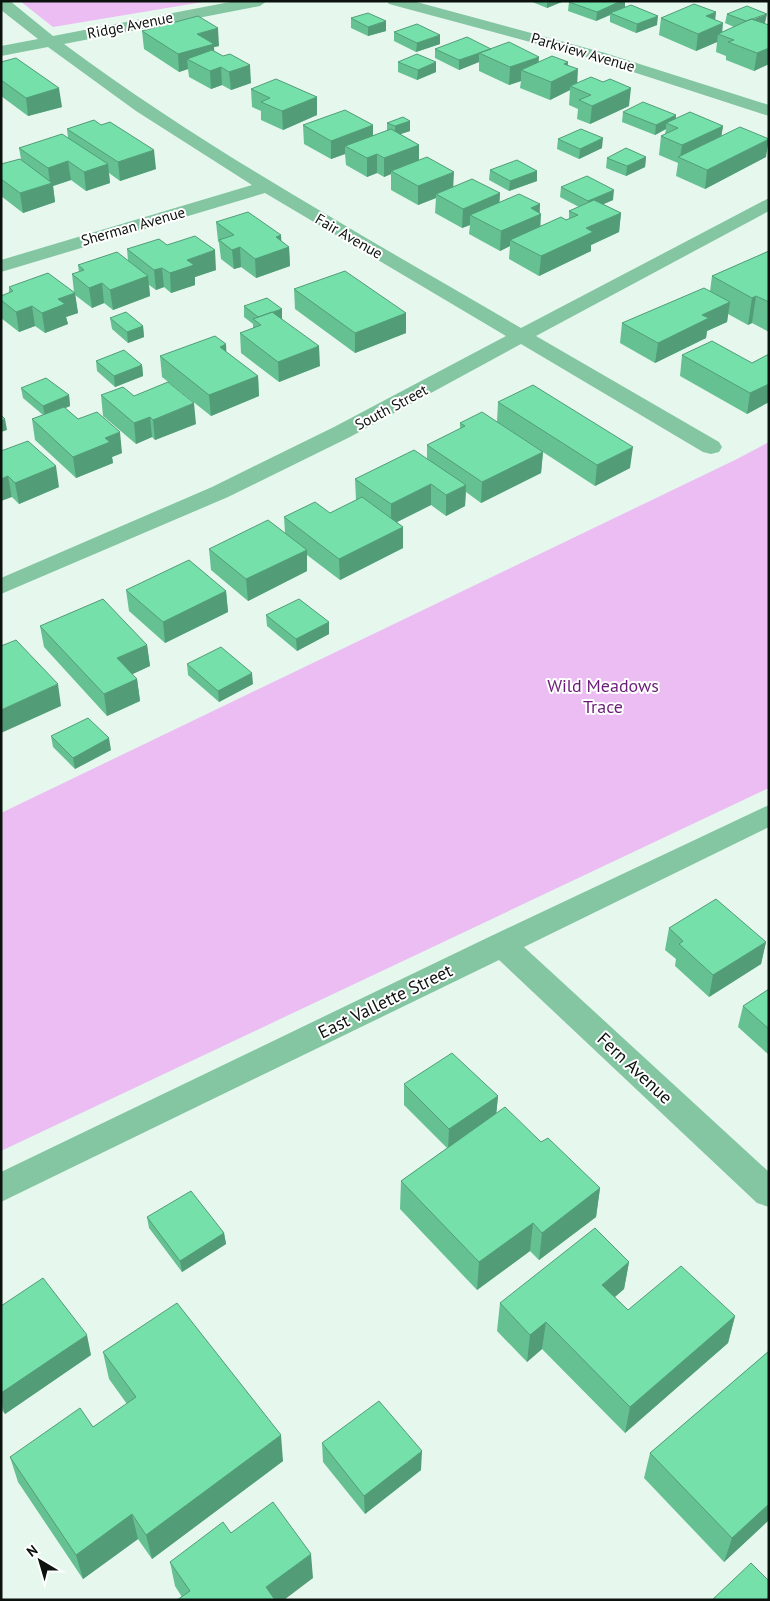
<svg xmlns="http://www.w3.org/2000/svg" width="770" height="1601" font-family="'PT Sans',sans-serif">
<rect width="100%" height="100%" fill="#e6f8ee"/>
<path fill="#ebbdf3" d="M20,1H209L53,27Z
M769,442V788L1,1151V813L735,460Z"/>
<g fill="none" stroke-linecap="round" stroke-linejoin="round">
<path fill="#84c5a2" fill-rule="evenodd" d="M1,1H10L53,36L235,1H267L260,6L64,44C208,151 366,237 521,328L769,198V211L536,336L719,442L722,447L719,452L711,454L703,452L521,344L350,437L228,497L1,594V578L212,487L334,427L506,336L265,193L1,272V260L252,185L136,111L48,47L1,56V46L38,39L1,10Z
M387,1H413L605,53L769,105V116L593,59L389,4Z
M769,805V827L524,947L769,1172V1207L757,1203L499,960L1,1202V1172L491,936Z"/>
</g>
<path fill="#65c192" d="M530,1H564L547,8Z
M570,1H625V7L657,25L636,33L610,22V15L596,21L568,11L569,2Z
M716,12L715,20L722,32L734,27L725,23L727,14L765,23L764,24L769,25V64L754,71L726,60V56L716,52L717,42L696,51L659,35L661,18Z
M351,18L386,31L368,36L351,28Z
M142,31L219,46L214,47V51L251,83L231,90L222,85L211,89L189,77L188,69L179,72L144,49Z
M394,32L440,44L416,52L394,41Z
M435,49H491L538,62H568V65L577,84L629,106L590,124L577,119L578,109L569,105L570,90L550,100L520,88L521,81L509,85L479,71V62L459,70L435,58Z
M1,62L62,107L28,116L1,96Z
M398,62L436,72L417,80L398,72Z
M251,89L317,97V115L283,130L261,120V111L252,107Z
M623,112L676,115V119L723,126L721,136L766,157L705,189L676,176L678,163L659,155L661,136L665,134L666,129L655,135L622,122Z
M410,121V131L400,134L419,145V161L453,187L500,193L499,202L540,204V226L569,219V211L579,207L560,197L561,187L613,200L603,204L621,213L619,232L591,245V251L539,276L509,259L510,246L500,251L469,234L470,225L462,228L435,213L436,198L418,205L391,190V174L384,177L377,173L367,177L346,165L345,154L331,159L304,144L303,125L373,136L387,131V123Z
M67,129L156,169L120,181L109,173L110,183L86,191L71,180L53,186L55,202L23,213L1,196V164L21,159L19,148L68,138Z
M558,139L602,148L579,159L557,149Z
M646,157L645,167L626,176L606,168L607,158Z
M490,170L537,171V181L509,191L489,180Z
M216,222L281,241L289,247L290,266L256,278L241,267L234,269L221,259L219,243L218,241Z
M167,245L216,270L195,277V285L171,293L164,287L156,290L149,285L150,296L113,310L104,303L92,308L75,295L78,313L66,317L68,324L45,333L35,326L19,332L1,318V296L9,293V287L74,292L72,274L79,272L78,265L128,261L127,249Z
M769,251V332L752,323L748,325L728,314L727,322L707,331L706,338L655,363L620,343L622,323L710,291L712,276Z
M294,289L406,313V333L355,353L295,309Z
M244,306L282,309V319L320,366L279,382L241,353L240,333L253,328V324L244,317Z
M110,318L143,326L144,337L128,343L112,329Z
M226,344V352L258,376L259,396L211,416L162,377L160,356Z
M769,354V402L747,414L680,376L682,355L752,363Z
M96,361L142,365L143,376L115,387L97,371Z
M21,388L69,395L70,406L65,408L78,419L122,453L112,457L113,463L76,478L35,440L32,419L43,415L23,398Z
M101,395L134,396L196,424L155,440L152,437L136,444L103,416Z
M498,402L630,468L595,486L497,422Z
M460,423L543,452L541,473L481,503L466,492L465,506L446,516L431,505L397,522L403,527V548L340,580L307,555V571L248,601L211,570L209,549L285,533L284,517L330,513L356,500L355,479L427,459V445L460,429Z
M1,451L59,487L19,504L12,497Z
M126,590L226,591L228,612L165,643L129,611Z
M266,615L329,634L297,651L267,626Z
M40,626L147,645L150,666L132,674L137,679L140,701L107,716L44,647Z
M187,664L253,684L219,702L188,675Z
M51,736L111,750L75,769L53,747Z
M669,928L766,942L761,964L709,997L675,966L676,959L665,950Z
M769,989V1055L738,1027L743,1006Z
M404,1084L498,1096L496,1113L541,1142L600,1188L596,1217L539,1260L530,1251L477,1290L400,1209L401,1181L447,1148L404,1105Z
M147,1217L224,1233L226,1244L182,1272L149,1228Z
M629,1262L624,1289L615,1297L628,1310L735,1316L728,1343L625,1433L542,1349L527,1362L497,1331L500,1303Z
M1,1306L91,1355L5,1414L1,1409Z
M769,1351V1520L724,1562L644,1478L650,1453Z
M103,1352L283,1461L152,1559L138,1539L83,1579L18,1482L10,1457L93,1427L127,1404L109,1379Z
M322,1443L421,1470L365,1514L323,1462Z
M231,1533L313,1578L182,1597L175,1586L170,1562Z"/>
<path fill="#529d77" d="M547,1H564L547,8Z
M621,1H625V8L610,13V15L596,21L597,12Z
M716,12L714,27L723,23L722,35L718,34L717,42L696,51L698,34L706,16Z
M767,14L765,23L745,31L746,22Z
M658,16L657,25L636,33L637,24Z
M386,21V31L368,36V27Z
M218,28L219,46L214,47L215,61L187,59L188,69L179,72L178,54L197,34Z
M440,35V44L416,52L417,43Z
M769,48V64L754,71L757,53Z
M479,53V62L459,70V60Z
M539,57L538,75L521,70V81L509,85L510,67Z
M436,62V72L417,80L418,70Z
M568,62L567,74L578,69L577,87L570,86V90L550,100L551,82L564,64Z
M250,65L251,83L231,90L229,72Z
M221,67L222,85L211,89L210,71Z
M59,88L62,107L28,116L26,98Z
M631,88L629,106L590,124L592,106Z
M317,97V115L283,130L282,111Z
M676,115L675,124L666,123V129L655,135L656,125Z
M410,121V131L395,136V126Z
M373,125V144L345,146V154L331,159V141Z
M723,126L720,145L680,158L682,145Z
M603,138L602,148L579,159L580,149Z
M769,139L766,157L705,189L707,170Z
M419,145V164L391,171V174L384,177V158Z
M154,150L156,169L120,181L118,162Z
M377,154V173L367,177V158Z
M646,157L645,167L626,176L627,166Z
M68,161L71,180L53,186L55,202L23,213L20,193L50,184L48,168Z
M108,164L110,183L86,191L84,172Z
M537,171V181L509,191L510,181Z
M454,172L453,191L436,194V198L418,205V186Z
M614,190L613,200L588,211V201Z
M500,193L499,212L470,215V225L462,228L463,209Z
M540,204L539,214H541L540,233L510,240V246L500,251L501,231L531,208Z
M621,213L619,232L591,245V251L539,276L541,256L586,228Z
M281,235L282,249L289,247L290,266L256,278L255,259L276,237Z
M240,247L241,267L234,269L232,250Z
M215,250L216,270L195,277V285L171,293L170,273L187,260Z
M162,268L164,287L156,290L154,270Z
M148,276L150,296L113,310L110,290Z
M102,283L104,303L92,308L89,288Z
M75,293L78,313L66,317L68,324L45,333L42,313L58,299Z
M756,296L752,323L748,325L752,298Z
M730,302L727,322L707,331L706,338L655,363L658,343L702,315Z
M32,306L35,326L19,332L16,312Z
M282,309V320L259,318Z
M406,313V333L355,353V333Z
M143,326L144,337L128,343L127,332Z
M226,344L227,365L220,347Z
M319,346L320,366L279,382L278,362Z
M142,365L143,376L115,387L114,376Z
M258,376L259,396L211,416L209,395Z
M769,384V402L747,414L750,393Z
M69,395L70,406L45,417L43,406Z
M194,403L196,424L155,440L153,420Z
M150,417L152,437L136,444L134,423Z
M5,419L7,430L1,432V421Z
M120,432L122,453L112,457L113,463L76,478L73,457L105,438Z
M633,447L630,468L595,486L597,465Z
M543,452L541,473L481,503L482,482Z
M56,466L59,487L19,504L15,483Z
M8,476L12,497L1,501V479Z
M431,484V505L391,525V504Z
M466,485L465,506L446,516V495Z
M403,527V548L340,580L339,559Z
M307,550V571L248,601L246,579Z
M226,591L228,612L165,643L163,622Z
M329,622V634L297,651L296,639Z
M147,645L150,666L120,680L117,658Z
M252,673L253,684L219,702L218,691Z
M137,679L140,701L107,716L104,694Z
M58,684L61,706L1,733V710Z
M109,738L111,750L75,769L73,758Z
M766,942L761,964L709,997L713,975Z
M498,1096L496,1117L448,1150L449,1129Z
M600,1188L596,1217L539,1260L542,1233Z
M533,1223L530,1251L477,1290L479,1262Z
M224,1233L226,1244L182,1272L180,1261Z
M629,1262L624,1289L597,1312L602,1285Z
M735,1316L728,1343L625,1433L630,1407Z
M546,1322L542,1349L527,1362L530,1335Z
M87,1335L91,1355L5,1414L1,1402V1393Z
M281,1435L283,1461L152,1559L146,1535Z
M422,1451L421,1470L365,1514L364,1496Z
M769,1504V1520L724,1562L732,1538Z
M132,1514L138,1539L83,1579L76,1555Z
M311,1554L313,1578L284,1600H268L266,1587Z"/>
<path fill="#75e0aa" stroke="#529d77" d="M570,1H621L597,12L569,2Z
M694,4L716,12L706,16L723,23L698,34L661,18Z
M631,5L658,16L637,24L610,13Z
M747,6L767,14L746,21L727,14Z
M368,13L386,21L368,27L351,18Z
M198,16L218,28L197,34L214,44L178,54L142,31Z
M751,19L769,25V48L757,53L728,42L734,40L718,34Z
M417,24L440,35L417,43L394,32Z
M467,37L491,49L459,60L435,49Z
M509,42L539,57L510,67L479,53Z
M212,50L223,56L230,54L250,65L229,72L221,67L210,71L187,59Z
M417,54L436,62L418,70L398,62Z
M552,56L568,62L564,64L578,69L551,82L521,70Z
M16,58L59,88L26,98L1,80V62Z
M591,77L603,82L610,79L631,88L592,106L579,100L591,95L570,86Z
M276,79L317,97L282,111L261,102L270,98L251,89Z
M643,102L676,115L656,125L623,112Z
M345,110L373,125L331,141L303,125Z
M690,112L723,126L682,145L661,136L678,128L666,123Z
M403,117L410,121L395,126L387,123Z
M94,120L101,125L110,122L154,150L118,162L67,129Z
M740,127L769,139L707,170L678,157Z
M391,129L419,145L384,158L377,154L367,158L345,146Z
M581,129L603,138L580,149L558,139Z
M62,134L108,164L84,172L68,161L48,168L19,148Z
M626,148L646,157L627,166L607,158Z
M427,157L454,172L418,186L391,171Z
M20,159L52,183L20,193L1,179V164Z
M517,160L537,171L510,181L490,170Z
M587,176L614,190L588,201L561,187Z
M472,179L500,193L463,209L436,194Z
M519,194L540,204L531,208L541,214L501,231L470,215Z
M594,200L621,213L586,228L593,232L541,256L510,240L561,217L566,220L578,215L569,211Z
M248,212L281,235L276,237L289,247L255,259L240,247L232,250L219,240L234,235L216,222Z
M195,236L215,250L187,260L194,265L170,273L162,268L154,270L127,249L159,239L167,245Z
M769,251V302L756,296L752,298L712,276Z
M117,252L148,276L110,290L102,283L89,288L72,274L84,270L78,265Z
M345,271L406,313L355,333L294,289Z
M48,273L75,293L58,299L65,304L42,313L32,306L16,312L1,300V296L13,291L9,287Z
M704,288L730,302L702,315L709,318L658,343L622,323Z
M267,298L282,309L258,317L244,306Z
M126,312L143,326L127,332L110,318Z
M272,312L319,346L278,362L240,333L261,325L253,319Z
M215,336L226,344L220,347L258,376L209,395L160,356Z
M712,341L752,363L769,354V384L750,393L682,355Z
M124,350L142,365L114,376L96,361Z
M46,378L69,395L43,406L21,388Z
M168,382L194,403L153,420L150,417L134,423L101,395L123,387L134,396Z
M533,385L633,447L597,465L498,402Z
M64,407L78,419L97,412L120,432L105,438L110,442L73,457L32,419Z
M482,412L543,452L482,482L427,445L465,426L460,423Z
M1,415L5,419L1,421Z
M28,441L56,466L15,483L8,476L1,479V451Z
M414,450L466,485L446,495L431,484L391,504L355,479Z
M362,497L403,527L339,559L284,517L315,502L330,513Z
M268,520L307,550L246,579L209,549Z
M189,560L226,591L163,622L126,590Z
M103,599L147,645L117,658L137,679L104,694L40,626Z
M299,599L329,622L296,639L266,615Z
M16,640L58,684L1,710V646Z
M221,647L252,673L218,691L187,664Z
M88,718L109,738L73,758L51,736Z
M716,899L766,942L713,975L679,944L683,941L669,928Z
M769,989V1029L743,1006Z
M452,1053L498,1096L449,1129L404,1084Z
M505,1107L541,1142L548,1138L600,1188L542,1233L533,1223L479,1262L401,1181Z
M191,1191L224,1233L180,1261L147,1217Z
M595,1228L629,1262L602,1285L628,1310L681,1266L735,1316L630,1407L546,1322L530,1335L500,1303Z
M43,1278L87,1335L1,1393V1306Z
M177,1303L281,1435L146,1535L132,1514L76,1555L10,1457L80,1408L93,1427L136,1397L103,1352Z
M769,1351V1504L732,1538L650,1453Z
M379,1401L422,1451L364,1496L322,1443Z
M273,1502L311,1554L266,1587L275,1600H177L190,1591L170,1562L223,1522L231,1533Z
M751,1563L769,1581V1600H712Z"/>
<g text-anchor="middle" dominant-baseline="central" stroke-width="4" stroke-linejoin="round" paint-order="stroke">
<g font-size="15" fill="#0c120e" stroke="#fff">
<text transform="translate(130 25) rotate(-11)">Ridge Avenue</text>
<text transform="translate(583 52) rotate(16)">Parkview Avenue</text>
<text transform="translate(133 226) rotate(-16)">Sherman Avenue</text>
<text transform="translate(349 236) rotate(30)">Fair Avenue</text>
<text transform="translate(391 407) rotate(-28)">South Street</text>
</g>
<g font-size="18" fill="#6a1d78" stroke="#fff">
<text x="603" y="685">Wild Meadows<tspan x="603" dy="21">Trace</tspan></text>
</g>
<g font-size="18" fill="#0c120e" stroke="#fff">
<text transform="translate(385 1001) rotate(-26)">East Vallette Street</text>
<text transform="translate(635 1068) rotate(43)">Fern Avenue</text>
</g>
</g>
<rect width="770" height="1601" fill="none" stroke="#0c120e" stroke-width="5"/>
<g transform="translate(40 1561) rotate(322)" stroke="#ffffff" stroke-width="4" paint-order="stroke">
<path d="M0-4L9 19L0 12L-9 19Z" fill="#0c120e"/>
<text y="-8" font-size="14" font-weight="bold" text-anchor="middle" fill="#0c120e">N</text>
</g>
</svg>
